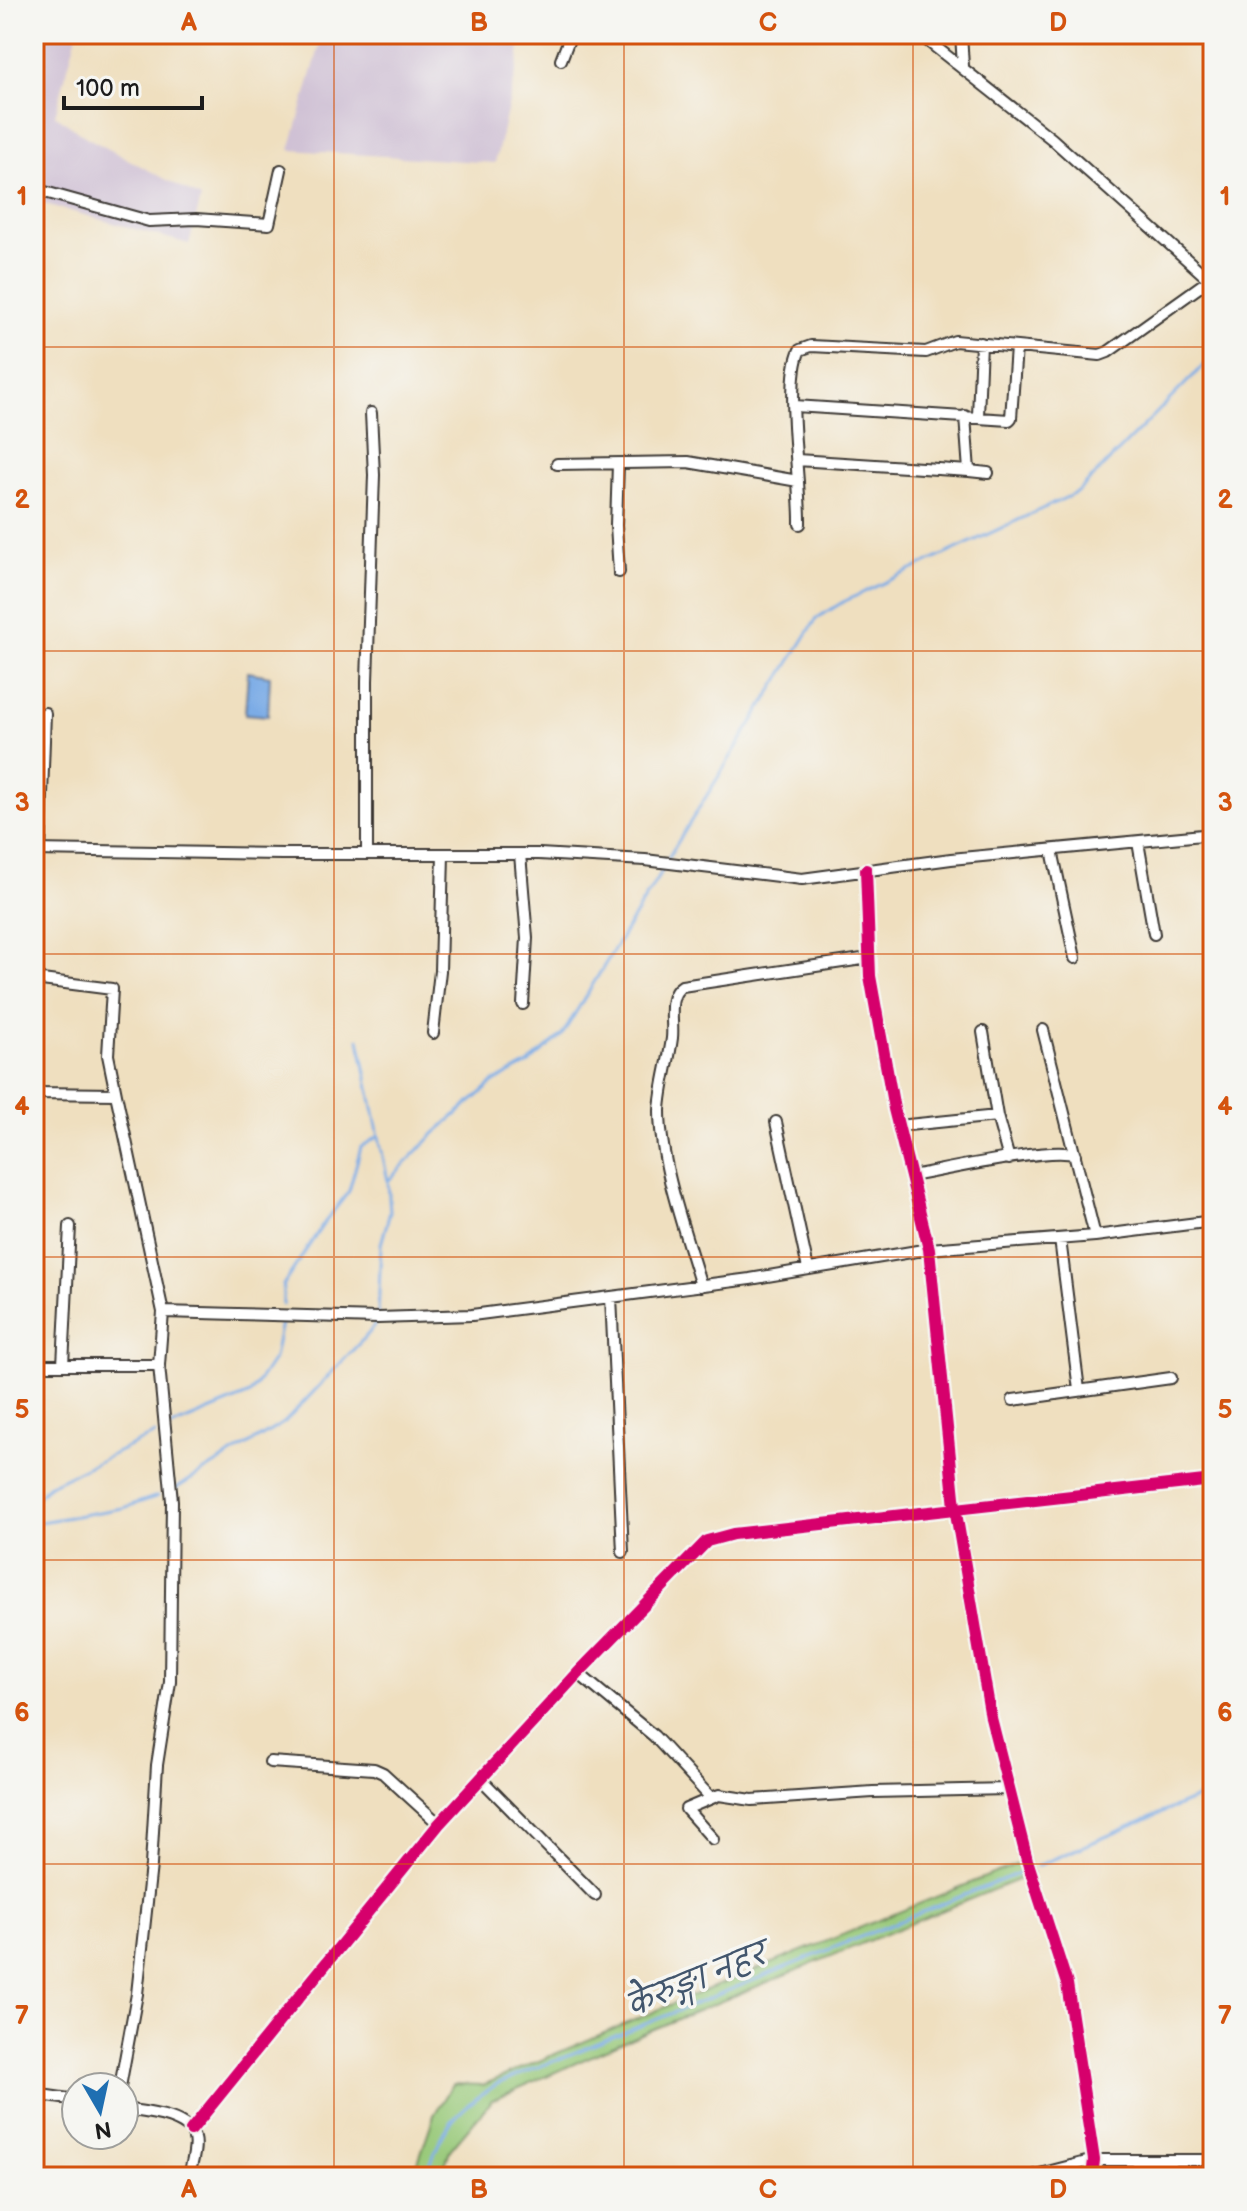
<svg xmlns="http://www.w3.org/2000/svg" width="1247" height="2211" font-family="'Balsamiq Sans','Playpen Sans Deva',sans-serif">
<rect width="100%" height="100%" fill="#f6f6f2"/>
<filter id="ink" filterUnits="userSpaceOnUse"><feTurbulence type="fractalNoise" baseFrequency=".0125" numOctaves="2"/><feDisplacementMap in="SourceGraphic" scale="16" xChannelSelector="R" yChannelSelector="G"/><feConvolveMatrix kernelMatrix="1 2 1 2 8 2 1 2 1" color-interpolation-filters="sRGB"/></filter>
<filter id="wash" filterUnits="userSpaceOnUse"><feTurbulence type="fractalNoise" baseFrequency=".006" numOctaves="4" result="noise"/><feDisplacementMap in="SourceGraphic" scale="32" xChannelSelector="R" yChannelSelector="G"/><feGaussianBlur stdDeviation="1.8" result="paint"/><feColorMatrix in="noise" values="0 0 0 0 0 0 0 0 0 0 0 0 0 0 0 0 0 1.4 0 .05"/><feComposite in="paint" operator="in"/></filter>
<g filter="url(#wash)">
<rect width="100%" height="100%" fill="#efdfbf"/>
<path fill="#cdbed3" d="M34,34H77L55,115L86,137L201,198L189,244L34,201Z
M323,34H522L517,68L495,163L290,150Z"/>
<path fill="#96c877" stroke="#59724a" stroke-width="2" d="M1027,1860L1032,1874L646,2032L492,2100L450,2150L441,2177H413L434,2115L453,2084L483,2085L674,2003Z"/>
<path fill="#7bace6" stroke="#4c6481" stroke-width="2" d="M248,672L270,676L268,716L245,714Z"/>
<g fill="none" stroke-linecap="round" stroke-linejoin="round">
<path stroke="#7bace6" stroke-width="3" d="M668,858L817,618L843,602L1078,492L1213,356
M359,1039L388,1181L390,1212L381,1244L378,1315
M388,1181L434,1134L494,1082L528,1064L562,1035L663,869
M283,1304V1285L322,1226L349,1191L361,1147L379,1136
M166,1429L250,1394L274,1358L282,1317
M175,1489L285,1422L369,1333L376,1322
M34,1501L48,1486L155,1434
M34,1523L123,1508L158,1496
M1037,1866L1213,1791
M426,2177C443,2126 453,2112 499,2083L1024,1871"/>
</g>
</g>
<g filter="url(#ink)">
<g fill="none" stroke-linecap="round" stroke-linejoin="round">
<g stroke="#3c3934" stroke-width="14">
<path id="street" d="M919,34L1052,139L1212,282
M961,34L963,66
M561,60L571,34
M34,189L149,221L196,219L269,224L281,170
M795,406L1009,420L1011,418L1016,347
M978,416L981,343
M797,460L969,471L965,416
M557,464L688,462L798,481
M618,464L616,525L619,572
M969,471L988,473
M800,524C801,483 784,382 800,350L811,346L926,352L955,341L1100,355L1108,352L1209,280
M1138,842L1154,934
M34,850L283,854H539L645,860L802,879L951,859L1213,834
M40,850L45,713
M1052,850L1075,958
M367,854V681L374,475L371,413
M520,854L527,938L523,1004
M866,870L870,976L894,1109L929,1249L955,1507L991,1718L1027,1860L1067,1984L1094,2160L1092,2177
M34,979L112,989L108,1055L116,1094
M1043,1030L1095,1236
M983,1032L997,1116
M433,1033L440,971L443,854
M34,1093L116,1094L163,1312
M776,1122L808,1269
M898,1126L997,1116L1009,1159
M911,1176C940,1171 1055,1145 1075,1155
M1060,1239L1079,1390
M701,1286C686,1235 660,1164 660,1111C661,1087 669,1062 672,1038C674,1021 666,996 682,986L869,958
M611,1297L623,1552
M34,1365H159L163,1312L378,1318L472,1315L750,1279L929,1249L1095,1236L1213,1221
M63,1365L70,1226
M1013,1400L1171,1378
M578,1673L654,1736L711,1798
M270,1762L374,1769L383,1773L439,1824
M480,1778L595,1895
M713,1839L686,1809L719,1795L752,1800L873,1792L1007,1789
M120,2087L137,1994L151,1865L157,1765L170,1682L172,1501L159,1365
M34,2094L76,2100
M124,2109C143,2112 189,2115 194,2138C197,2149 191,2165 189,2177
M191,2130L439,1824L578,1673L707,1541L733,1534L1213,1480
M1028,2177L1094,2160H1213"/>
</g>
<use href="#street" stroke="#fff" stroke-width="10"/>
<g stroke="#f6f6f2" stroke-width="17">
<path id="cycleway" d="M866,870L870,976L894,1109L929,1249L955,1507L991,1718L1027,1860L1067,1984L1094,2160L1092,2177
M191,2130L439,1824L578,1673L707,1541L733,1534L1213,1480"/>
</g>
<use href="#cycleway" stroke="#d6006c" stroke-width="12"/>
</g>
</g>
<path fill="none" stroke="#d4530e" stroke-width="2" stroke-opacity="0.55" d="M334,34V2177M624,34V2177M913,34V2177M34,347H1213M34,651H1213M34,954H1213M34,1257H1213M34,1560H1213M34,1864H1213"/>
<g text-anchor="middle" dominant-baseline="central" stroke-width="7" stroke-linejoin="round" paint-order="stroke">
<g font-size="30" font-style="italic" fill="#42566d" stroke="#f6f6f2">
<text transform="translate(697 1981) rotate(-22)">केेरुङ्गा नहर</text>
</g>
</g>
<rect width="1247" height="2211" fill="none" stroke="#f6f6f2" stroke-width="88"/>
<g transform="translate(100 2111) rotate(171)"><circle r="38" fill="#f6f6f2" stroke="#9f9f9c" stroke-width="2"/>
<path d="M0-6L14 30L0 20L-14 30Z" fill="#1f6fb2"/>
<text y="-12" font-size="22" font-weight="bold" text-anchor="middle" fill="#1c1c1c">N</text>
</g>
<path d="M64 96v12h138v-12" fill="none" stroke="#1c1c1c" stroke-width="4"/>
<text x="76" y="96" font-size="24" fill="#1c1c1c" stroke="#f6f6f2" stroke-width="6" paint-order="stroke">100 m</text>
<rect x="44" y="44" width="1159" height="2123" fill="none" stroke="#d4530e" stroke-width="3"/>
<g font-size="26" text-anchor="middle" font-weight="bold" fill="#d4530e">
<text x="189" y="31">A</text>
<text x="479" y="31">B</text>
<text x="768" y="31">C</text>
<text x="1058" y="31">D</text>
<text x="22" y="205">1</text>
<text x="1225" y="205">1</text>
<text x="22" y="508">2</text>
<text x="1225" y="508">2</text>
<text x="22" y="811">3</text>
<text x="1225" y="811">3</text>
<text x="22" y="1115">4</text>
<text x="1225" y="1115">4</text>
<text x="22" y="1418">5</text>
<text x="1225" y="1418">5</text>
<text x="22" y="1721">6</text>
<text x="1225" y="1721">6</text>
<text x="22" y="2024">7</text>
<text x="1225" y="2024">7</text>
<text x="189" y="2198">A</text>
<text x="479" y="2198">B</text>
<text x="768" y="2198">C</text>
<text x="1058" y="2198">D</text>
</g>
</svg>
